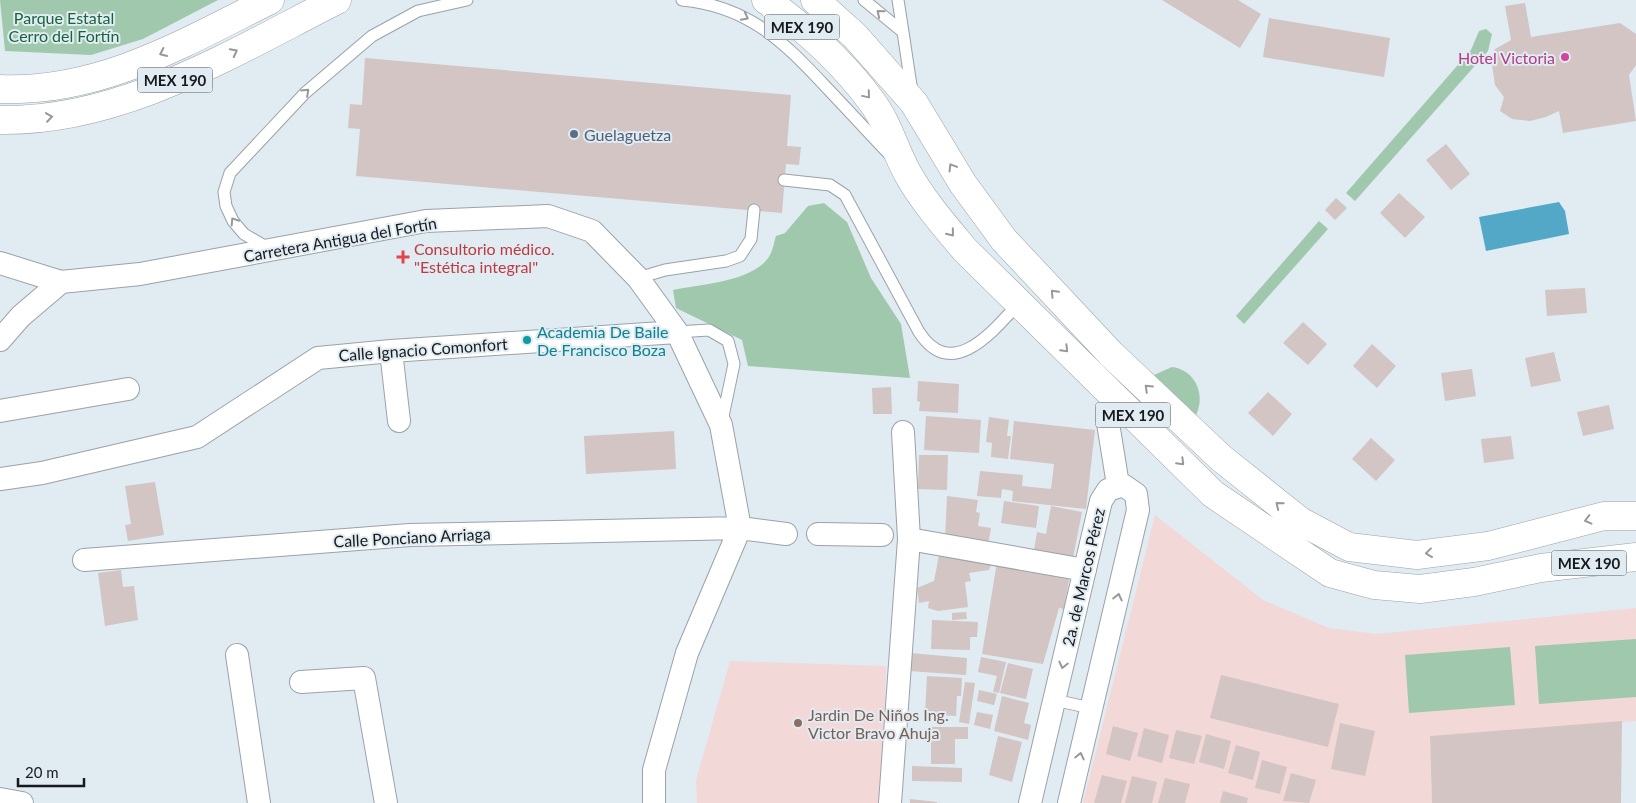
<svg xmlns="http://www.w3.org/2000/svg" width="1636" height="803" font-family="Lato,sans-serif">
<rect width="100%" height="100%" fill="#e1ebf2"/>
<path fill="#f3d8d8" d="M1155,515L1263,600L1329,628L1377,634L1636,608V721L1430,736L1432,803H1083Z
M730,661L886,666L882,803H697L696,780Z"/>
<path fill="#9fc8ac" d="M0,0H218L143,39L91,55L5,51Z
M1486,29L1492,34L1488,51L1355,201L1346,193L1471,50L1479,31Z
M824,203L847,222L871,278L901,324L910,378L748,366L742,340L676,308L673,290C701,284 755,282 770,255C773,250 774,242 776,236L785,233L808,206Z
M1319,221L1328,229L1244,324L1236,316Z
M1172,367C1195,370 1206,394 1196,415L1154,375Z
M1636,639V697L1539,704L1535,646Z
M1510,647L1515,705L1409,713L1405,655Z"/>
<path fill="#53a7c7" d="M1559,202L1565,211L1569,234L1486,251L1479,217Z"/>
<path fill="#d2c5c3" d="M1162,0H1238L1261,14L1240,48Z
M1525,3L1531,37L1620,23L1636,34V65L1629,75L1636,121L1563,133L1559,111L1546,117L1530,121L1512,119L1500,111L1504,97L1495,85L1492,65L1495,49L1511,40L1505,6Z
M1269,18L1390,38L1384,77L1263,57Z
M365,58L791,95L787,146L801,147L799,165L786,164L782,213L356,176L360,129L348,128L350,104L362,105Z
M1446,144L1470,174L1451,190L1426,160Z
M1399,193L1425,217L1405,238L1380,213Z
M1336,198L1347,208L1335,220L1325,210Z
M1585,288L1587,313L1547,316L1545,290Z
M1303,322L1327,344L1308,365L1283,343Z
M1372,344L1396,366L1377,388L1353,366Z
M1554,352L1561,381L1531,387L1525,358Z
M1472,369L1476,396L1445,401L1441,373Z
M918,381L959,384L958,413L919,411L920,402L917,401Z
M891,387L892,414H873L872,388Z
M1268,392L1292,414L1273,436L1248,413Z
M1609,405L1614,429L1583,436L1577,412Z
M926,416L981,420L979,453L924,450Z
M989,417L1009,420L1007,436H1011L1008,459L991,457L992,443L986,442Z
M1014,421L1095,430L1086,509L1012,501L1013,491L1002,489L1001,498L977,496L980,471L1023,475L1022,486L1051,489L1054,464L1010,459Z
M674,431L676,469L586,474L584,436Z
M1511,436L1514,459L1484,463L1481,439Z
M1371,438L1395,460L1376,481L1352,459Z
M919,455H948L947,490L918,489Z
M155,482L164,535L128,541L125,525L131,524L125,486Z
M947,496L978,500L976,512L980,513L978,526L991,528L988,545L945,539Z
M1004,501L1039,506L1036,528L1001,523Z
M1051,506L1082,512L1072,563L1033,556L1037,532L1046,534Z
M940,550L992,562L989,570L969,573L971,581L965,582L968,607L938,611L928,608L929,601L919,603L917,588L934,581Z
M997,562L1070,574L1064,609L1059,608L1043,664L982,654Z
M121,570L123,587L134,586L138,620L105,626L98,573Z
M966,612L967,619L952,620V613Z
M932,620L978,622L977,637H970V650L931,649Z
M910,653L967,658L966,675L909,671Z
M981,657L1006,662L999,693L993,692L997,676L978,672Z
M1008,663L1033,669L1026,699L1000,693Z
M1221,675L1339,704L1328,747L1210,718Z
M927,676L962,678L961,696H957L956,716L925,714Z
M965,682L975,683L969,724L959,722Z
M979,690L997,694L994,705L977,701Z
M1002,696L1029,703L1024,723L1031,725L1028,740L994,731Z
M977,712L993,715L990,729L974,725Z
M1622,721L1621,803H1432L1430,736Z
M1340,723L1375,731L1365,776L1331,769Z
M1113,726L1138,733L1130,761L1106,754Z
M931,727H968V739H955V764H931Z
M1144,728L1169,735L1162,763L1137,756Z
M1176,730L1202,736L1194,764L1169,758Z
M1206,734L1231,741L1224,769L1199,762Z
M998,736L1022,742L1012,782L989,775Z
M1236,745L1260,752L1253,780L1228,773Z
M1262,760L1287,767L1280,794L1255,788Z
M912,766L962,768V782L912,781Z
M1291,773L1316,780L1309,803L1283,801Z
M1102,775L1127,781L1121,803H1094Z
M1132,776L1157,782L1152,803H1125Z
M1165,778L1190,784L1185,803H1158Z
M1223,791L1248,798L1247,803H1220Z
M910,799L937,802V803H910Z"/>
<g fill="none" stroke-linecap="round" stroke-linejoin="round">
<g stroke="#9aa2a9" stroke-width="13">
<path id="lane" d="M682,0C748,6 783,41 826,87C847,109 868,132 889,154
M864,0L903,32L912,92
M898,0L903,32
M784,180L830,185L845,195L919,332C952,383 994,330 1019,303
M268,248L244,234L233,221L226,206L224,192L230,173L305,93L372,36L418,11L467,0
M638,278L665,270L726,261L740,256L751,239L754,210
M677,332L709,330L728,341L734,364L722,421
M1054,700L1091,708"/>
</g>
<g stroke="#9aa2a9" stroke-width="24">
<path id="street" d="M0,263L61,282L140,274L426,221L548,216L592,231L638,278L677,332L721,425L740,528L687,653L654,770V803
M0,340L21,316L61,282
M391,351L399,421
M0,411L128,389
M1108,423L1118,485
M0,479L42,473L197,437L318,358L391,351L677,332
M818,534L882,535
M909,539L1085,570
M84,560L410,535L740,528L786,534
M237,655L259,803
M301,682L364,678L386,803
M0,799L22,803
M890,803L909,539L903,432
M1030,803L1101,501L1108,490L1123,485L1136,494L1138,510L1069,803"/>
</g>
<g stroke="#9aa2a9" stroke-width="29">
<path id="primary" d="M766,0C806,29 843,62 872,102C888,123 895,151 908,174C923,201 945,226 965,250L1213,494L1330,573L1374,585L1420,589L1474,582L1541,568L1636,557
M815,0L855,36L914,103L963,184L1004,240L1111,354L1221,458L1300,521L1349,547L1417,555L1488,546L1604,516H1636
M0,89C100,93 184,43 270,0
M0,120C122,122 232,53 337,0"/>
</g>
<use href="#lane" stroke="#fff" stroke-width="11"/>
<use href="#street" stroke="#fff" stroke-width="22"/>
<use href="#primary" stroke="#fff" stroke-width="28"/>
</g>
<defs><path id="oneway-chevron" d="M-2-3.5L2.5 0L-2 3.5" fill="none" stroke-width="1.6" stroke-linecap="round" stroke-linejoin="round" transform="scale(1.25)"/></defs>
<g stroke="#979899">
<use href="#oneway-chevron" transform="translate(880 13) rotate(-140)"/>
<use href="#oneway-chevron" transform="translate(745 17) rotate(27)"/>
<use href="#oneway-chevron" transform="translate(234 52) rotate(-27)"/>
<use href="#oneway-chevron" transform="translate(163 53) rotate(155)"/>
<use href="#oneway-chevron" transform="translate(306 92) rotate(-43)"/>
<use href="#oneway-chevron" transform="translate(867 95) rotate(50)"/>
<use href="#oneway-chevron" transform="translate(49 117) rotate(-8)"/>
<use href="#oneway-chevron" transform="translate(952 167) rotate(-121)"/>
<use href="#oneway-chevron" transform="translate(234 221) rotate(-123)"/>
<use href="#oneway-chevron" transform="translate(951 233) rotate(51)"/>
<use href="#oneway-chevron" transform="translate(1054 293) rotate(-133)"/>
<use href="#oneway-chevron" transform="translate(1065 349) rotate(45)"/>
<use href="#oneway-chevron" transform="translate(1148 388) rotate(-136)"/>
<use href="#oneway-chevron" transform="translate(1181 462) rotate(45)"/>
<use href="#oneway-chevron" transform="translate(1279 505) rotate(-141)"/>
<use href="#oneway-chevron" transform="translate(1588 520) rotate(166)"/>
<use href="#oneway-chevron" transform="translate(1429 553) rotate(173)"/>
<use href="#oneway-chevron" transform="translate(1118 597) rotate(-77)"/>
<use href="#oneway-chevron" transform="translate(1063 665) rotate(103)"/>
<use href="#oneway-chevron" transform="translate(1080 756) rotate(-77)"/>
</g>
<circle fill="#d1479c" stroke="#e1ebf2" stroke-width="2" cx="1565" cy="57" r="5"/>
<circle fill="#5c6f8a" stroke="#e1ebf2" stroke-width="2" cx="574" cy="134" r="5"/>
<path fill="#e0444e" stroke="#e1ebf2" stroke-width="2" d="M400.5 249.5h5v5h5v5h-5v5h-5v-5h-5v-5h5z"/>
<circle fill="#0f9aa8" stroke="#e1ebf2" stroke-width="2" cx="527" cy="340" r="5"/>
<circle fill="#8d6e63" stroke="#e1ebf2" stroke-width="2" cx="798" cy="723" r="5"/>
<g text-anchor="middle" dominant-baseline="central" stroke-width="4" stroke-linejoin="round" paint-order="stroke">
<g fill="#e1ebf2" stroke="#54595d" stroke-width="1">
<rect x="764.5" y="14.5" width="75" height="25" rx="4"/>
<rect x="137.5" y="67.5" width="75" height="25" rx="4"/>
<rect x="1095.5" y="402.5" width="75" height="25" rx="4"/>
<rect x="1551.5" y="550.5" width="75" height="25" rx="4"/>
</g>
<g font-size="15" font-weight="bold" fill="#171a1d">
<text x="802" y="27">MEX 190</text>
<text x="175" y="80">MEX 190</text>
<text x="1133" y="415">MEX 190</text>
<text x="1589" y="563">MEX 190</text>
</g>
<g font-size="16" fill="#17643b" stroke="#e1ebf2">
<text x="64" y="17">Parque Estatal<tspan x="64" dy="18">Cerro del Fortín</tspan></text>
</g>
<g font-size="16" fill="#b23c85" stroke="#e1ebf2" text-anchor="end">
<text x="1555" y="57">Hotel Victoria</text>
</g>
<g font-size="16" fill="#4e5e75" stroke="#e1ebf2" text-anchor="start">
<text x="584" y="134">Guelaguetza</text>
</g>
<g font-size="16" fill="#171a1d" stroke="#e1ebf2">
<text transform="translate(340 239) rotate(-10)">Carretera Antigua del Fortín</text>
<text transform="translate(423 349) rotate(-4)">Calle Ignacio Comonfort</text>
<text transform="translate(412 537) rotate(-3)">Calle Ponciano Arriaga</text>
<text transform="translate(1083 577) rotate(-77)">2a. de Marcos Pérez</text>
</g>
<g font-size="16" fill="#be3a42" stroke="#e1ebf2" text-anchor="start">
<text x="414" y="248">Consultorio médico.<tspan x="414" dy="18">"Estética integral"</tspan></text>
</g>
<g font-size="16" fill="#0d838f" stroke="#e1ebf2" text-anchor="start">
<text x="537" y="331">Academia De Baile<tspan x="537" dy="18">De Francisco Boza</tspan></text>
</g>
<g font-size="16" fill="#785e54" stroke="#e1ebf2" text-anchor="start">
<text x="808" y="714">Jardin De Niños Ing.<tspan x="808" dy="18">Victor Bravo Ahuja</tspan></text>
</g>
</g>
<path d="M18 778v8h66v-8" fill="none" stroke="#171a1d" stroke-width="2.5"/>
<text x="25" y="778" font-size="15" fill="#171a1d" stroke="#e1ebf2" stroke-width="4" paint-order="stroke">20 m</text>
</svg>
